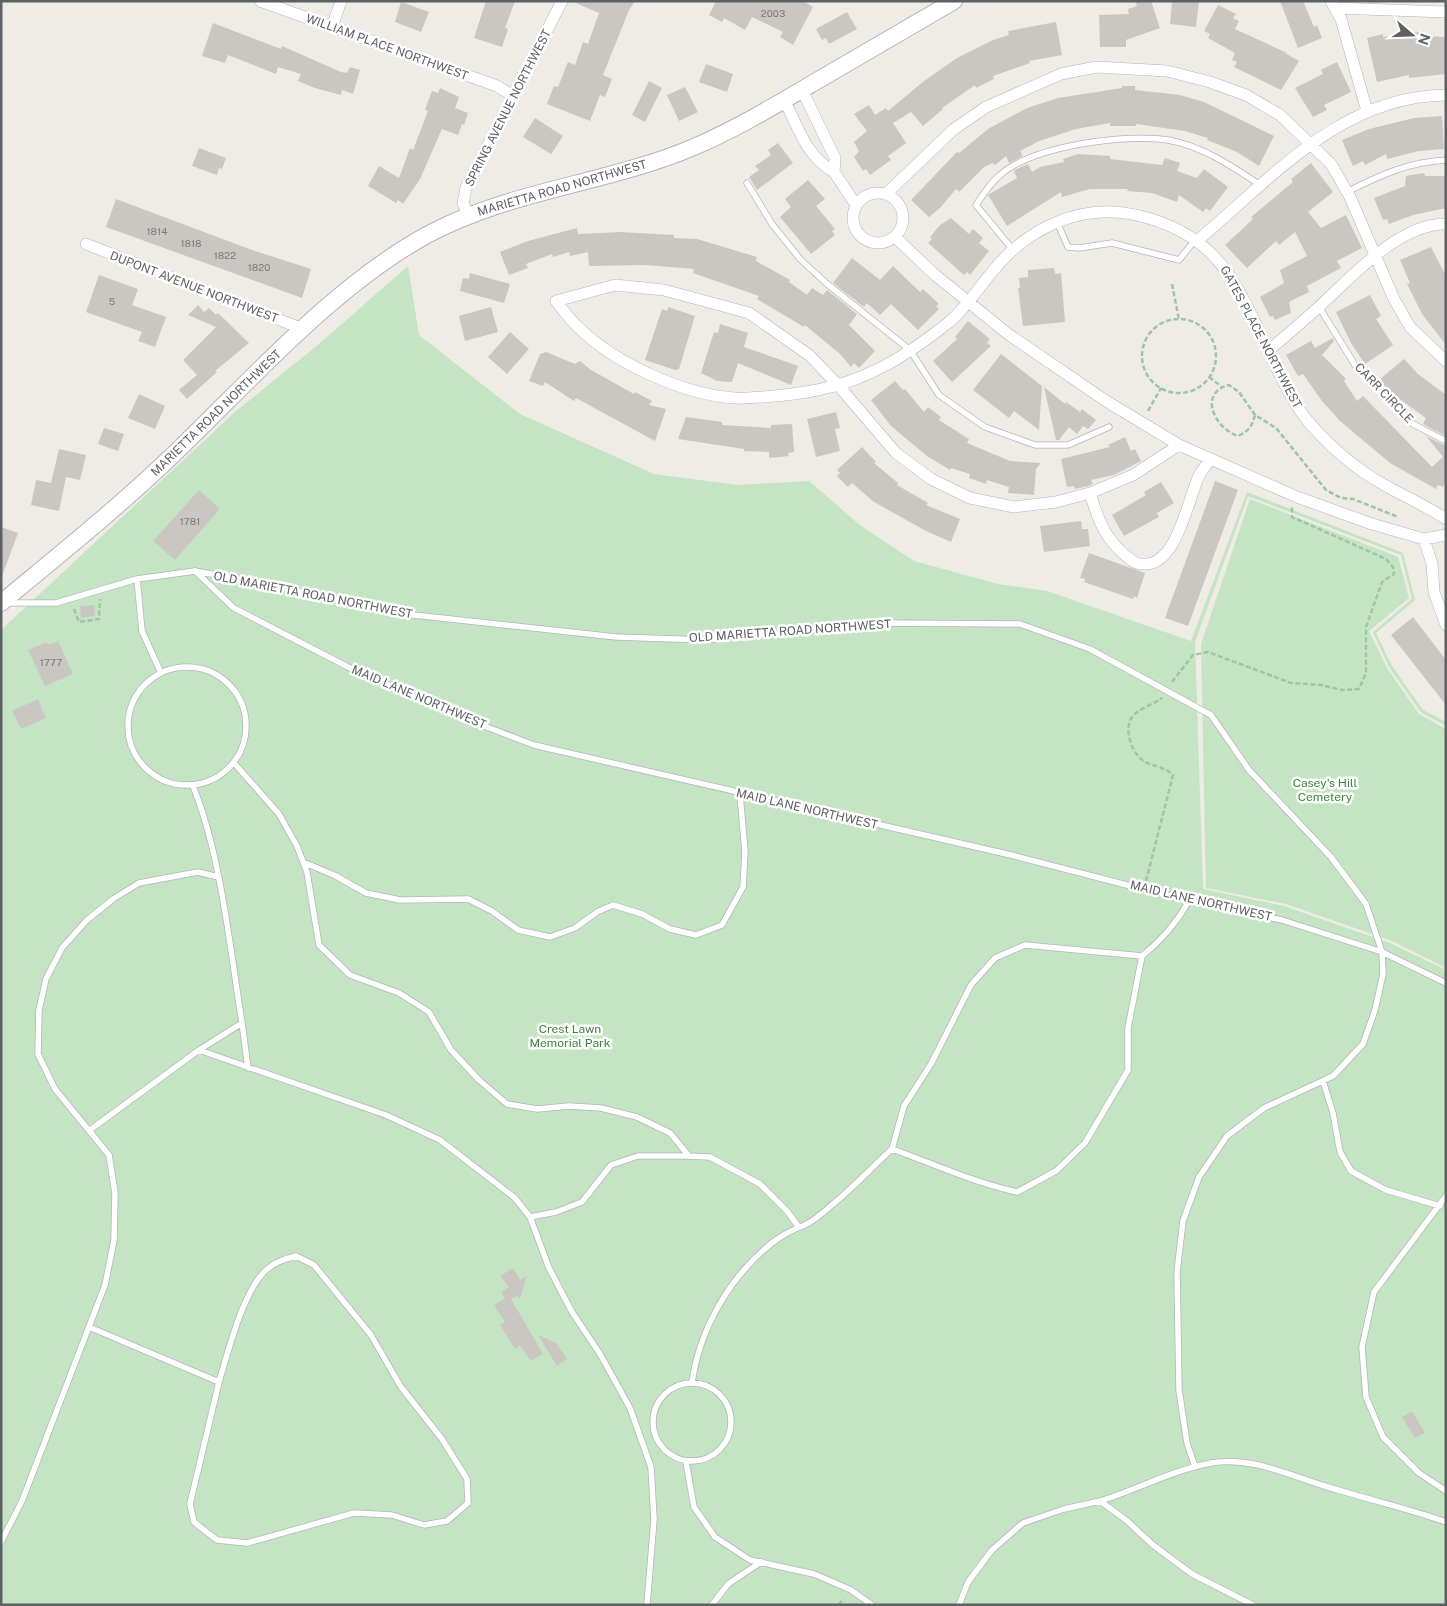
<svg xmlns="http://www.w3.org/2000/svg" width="1447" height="1606" font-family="'Public Sans',sans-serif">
<rect width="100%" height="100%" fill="#eeece5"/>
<path fill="#c4e4c3" d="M408,266L419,335L520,414L654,474L737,485L809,481L861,526L914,561L998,584L1047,591L1191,641L1247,492L1403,553L1415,600L1376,633L1392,666L1423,710L1446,722V726L1421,712L1389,667L1373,632L1412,599L1401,555L1248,496L1195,642L1203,889L1284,906L1390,943L1446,970V1605H1V630L235,412L319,344Z
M1250,499L1398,557L1409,598L1369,631L1387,668L1419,714L1446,729V968L1392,941L1286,904L1206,888L1201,644Z"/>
<path fill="#cac7c2" d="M486,1H515L505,28L508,29L502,47L474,38Z
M571,1H635L629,10L603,75L612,79L605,97L600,95L590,121L547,104L554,86L558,87L568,62L575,65L583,42L588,44L599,13Z
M716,1H803L813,7L793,45L780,37L783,32L752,17L745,30L724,18L722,22L709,15Z
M1135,1H1151L1160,28L1126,40V47H1100L1099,15L1129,14L1128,9L1137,6Z
M1172,1H1199L1196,27L1170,24Z
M1280,1H1303L1314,27L1317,25L1322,38L1298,48Z
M401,2L429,12L421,32L395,22Z
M1218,5L1236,14L1233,18L1239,21L1235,29L1287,53H1285L1299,61L1281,90L1234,67L1237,62L1232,60L1235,53L1208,38L1210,34L1204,31Z
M847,12L857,29L829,44L826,38L822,40L816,29Z
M1056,22L1062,55L1029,61L1030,63L993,76L994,79L976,88L975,85L942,108L943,109L923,126L911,112L893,123L906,143L888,156L891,160L870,175L866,169L863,171L854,157L859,151L854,142L867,131L854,114L869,105L875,115L886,108L888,111L924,81L957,58L993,40L1009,35L1008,31Z
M213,23L281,49L282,46L341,72L347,73L350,67L360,70L353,94L342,90L341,95L315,88L298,81L301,74L278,67L276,74L228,55L225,63L202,56Z
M1419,32L1420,36L1446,37V74L1409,78V75L1377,82L1367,38L1383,34V37Z
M1337,62L1351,92L1324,105L1327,110L1313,117L1295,88L1323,74L1321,70Z
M706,64L733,74L727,92L699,82Z
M649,81L662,88L645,122L632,115Z
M1122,86H1135V90L1180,95L1204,102L1274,136L1259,166L1237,152L1207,140L1208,138L1185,131L1136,124V126H1110V123L1076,129L1039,141L1020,151L1023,156L1009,163L1006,156L995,165L993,163L984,167L959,192L956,189L940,208L929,217L911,200L957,152L959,153L988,129L1027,108L1058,98L1122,88Z
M685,87L698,112L679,121L667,95Z
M440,88L459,97L455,108L468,113L464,125L462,124L458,135L442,129L420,179L403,204L398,200L396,203L368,186L379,166L399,178L410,148L413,150L428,111L425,110L432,91L438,93Z
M1442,116L1444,149L1419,151L1387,159L1386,154L1365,165L1363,161L1353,166L1342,140L1369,129L1414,118Z
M535,118L563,136L551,154L523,137Z
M778,143L793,163L757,190L749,177L759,170L755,166L771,155L768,150Z
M199,148L226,158L222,169L219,168L217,175L192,166Z
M1078,154L1110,156V159L1162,165L1165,158L1180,163L1177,171L1197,178L1204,169L1228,187L1210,211L1206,208L1203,212L1179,195L1177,202L1152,193L1127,191L1128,189H1090L1062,197L1061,192L1007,226L988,195L1017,178L1014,171L1017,169L1028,164L1032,172L1040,167L1064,162L1063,159Z
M1311,163L1333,192L1308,212L1321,228L1346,215L1362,248L1337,261L1341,268L1307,286L1309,292L1289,302L1291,313L1275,320L1273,316L1270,317L1260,297L1284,283L1280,270L1307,256L1295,232L1279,245L1276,241L1247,268L1225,245L1253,219L1251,217L1293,182L1291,179Z
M1424,173L1425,176H1446V208L1413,215L1389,224L1387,219L1383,220L1374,198L1405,186L1406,176Z
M808,180L825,199L816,206L835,229L832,231L835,235L811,254L780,217L791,207L785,199Z
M116,199L252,250L311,269L302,298L106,227Z
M951,218L969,234L973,229L983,238L979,243L989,251L970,275L967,272L964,275L928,243L932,239L930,237L940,225Z
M577,228L578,234L620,232L674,235V238L697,239L757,257L756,261L790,280L789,282L807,295L812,288L823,295L827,290L857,314L849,325L875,351L859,368L854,363L851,367L840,354L805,325L804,327L757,299L759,296L693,273L694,269L646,265L589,266L588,252L570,256L569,252L553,257L552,254L526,264L528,268L509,275L500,252L528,241Z
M1431,247L1446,276V345L1422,314L1407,284L1410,283L1400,260Z
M852,258L880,280L893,266L920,292L923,289L939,304L936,306L939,309L918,330L891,304L880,315L867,303L864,307L833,283Z
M1054,268L1055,274L1061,273L1065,322L1023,326L1018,288H1020L1019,278L1028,277V270Z
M470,273L510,284L504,303L460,291L463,278L469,279Z
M99,275L138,289L132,305L166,317L155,347L138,341L142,332L86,312Z
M1370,295L1381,316L1376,319L1393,345L1365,364L1351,343L1336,312Z
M198,305L204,312L209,308L216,315L218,313L249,343L215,371L217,372L187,399L179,390L197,375L183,360L216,327L188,315Z
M491,307L498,332L465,341L459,316Z
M668,307L695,316L679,369L675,370L645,360L662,309L667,311Z
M968,321L990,339L987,343L991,346L952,382L933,361L957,339L955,337Z
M720,324L748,333L744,347L798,366L791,385L738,363L732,382L717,381L701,373L714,332L718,333Z
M510,332L529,349L507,374L488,357Z
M1333,338L1334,341L1322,355L1346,379L1344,381L1357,401L1363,396L1432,467L1443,457L1426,436L1446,446V481L1443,487L1438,485L1436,489L1390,463L1340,421L1322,401L1303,374L1298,376L1286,355L1311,341L1315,348Z
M546,352L575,364L580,361L591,370L634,394L635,392L652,401L649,405L666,409L655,441L576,398L574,401L545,382L543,386L529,381L540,354Z
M1001,354L1042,386L1039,430L1014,411L1009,418L973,390Z
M1404,359L1418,374L1446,395V436L1423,424L1426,418L1391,393L1379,380Z
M895,381L903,390L905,389L924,412L928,407L941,417L939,420L969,439L967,443L1010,461L1041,463L1036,469L1034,495L1008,493L1009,487L987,480L986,484L969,478L970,474L951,468L950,470L927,456L891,426L871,400Z
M1044,387L1065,404L1066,402L1080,412L1082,409L1096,420L1088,429L1083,426L1077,434L1069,427L1059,440H1056Z
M139,394L165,406L155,429L128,418Z
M836,412L840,428L835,429L840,451L816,457L807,419Z
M686,417L722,422V425L771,428V425L792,424L794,452L788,453L789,456L769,458V452L744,451V449L678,439Z
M104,428L124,434L118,451L98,444Z
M1125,437L1131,451L1135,449L1141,461L1114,475L1091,480L1093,484L1088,486L1075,489L1074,486L1067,487L1061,459L1110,447L1108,445Z
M862,447L876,462L874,463L898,483L897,485L928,503L926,505L960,519L951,542L926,531L874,502L852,483L848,487L837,476L840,473L837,470Z
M59,449L86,455L80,480L66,477L59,511L31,505L36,480L51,483Z
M1215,481L1238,490L1188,626L1165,618Z
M1161,482L1174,503L1157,513L1159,517L1124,536L1112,515L1146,495L1144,492Z
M199,490L220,509L175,560L153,541Z
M1081,521L1082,529H1088L1090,546L1044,552L1040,526Z
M1,527L18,533L2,576L1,575Z
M1089,553L1145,573L1137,598L1134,596L1133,599L1084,582L1085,579L1080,578Z
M94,605L95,616L81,618L80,606Z
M1413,617L1446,660V705L1391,635Z
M58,641L73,674L45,686L28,650L47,642L48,645Z
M38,699L46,718L21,729L12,711Z
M513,1268L520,1280L527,1276L520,1299L517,1296L511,1299L543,1354L531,1361L520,1346L515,1349L500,1325L505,1322L494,1305L505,1298L501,1292L509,1287L500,1276Z
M538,1335L556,1343L567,1359L557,1366Z
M1412,1411L1425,1433L1415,1438L1402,1417Z"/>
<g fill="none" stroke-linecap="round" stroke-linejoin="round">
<g stroke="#b2b5b9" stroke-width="7">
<path id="lane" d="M747,183L772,224L800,259L826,283L910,350L939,395L985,427L1035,445H1068L1109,427
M1347,192C1380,175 1409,162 1446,160
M1057,222L1068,247L1079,248L1112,243L1179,260L1196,239
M1013,250L976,205C983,195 991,182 1000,175C1032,146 1127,133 1168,140C1202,146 1232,166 1260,185
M1319,307L1355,365L1413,424L1446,441
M195,571L234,608L348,667L458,716L534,745L1011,855L1189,901L1282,920L1382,952L1446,983
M137,579L142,631L161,673
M7,603H56L137,579L195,571L270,585L386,612L616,637L706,640L885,623L1020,624L1090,649L1211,715L1249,770L1331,857L1366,904L1382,952L1383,974L1375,1010L1363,1044L1333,1076L1264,1108L1227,1136L1199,1177L1183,1221L1177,1272L1179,1390L1187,1443L1195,1467
M128 726a59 59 0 1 1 118 0a59 59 0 1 1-118 0Z
M234,763L279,814L297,846L307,872L319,945L350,975L399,993L429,1012L451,1050L479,1080L507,1104L537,1109L569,1106L601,1108L637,1117L670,1133L689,1156
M303,862L336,876L366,893L400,900L468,899L492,911L518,930L550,937L575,928L597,912L613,905L642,914L670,929L696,935L722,925L743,887L745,852L740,794
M1142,956C1162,940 1176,924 1189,901
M242,1023L248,1068
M199,1050L386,1115L440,1140L515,1198L530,1217L549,1268L572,1312L600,1354L630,1408L651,1467L654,1519L647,1605
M1323,1081L1333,1113L1340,1152L1351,1171L1386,1190L1440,1206
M90,1130L199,1050L242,1023C230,949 221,855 193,786
M1446,1196L1374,1292L1362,1347L1366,1397L1383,1437L1419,1473L1446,1491
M530,1217L556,1212L582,1202L611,1165L638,1156H689L710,1157L760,1184L787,1211L798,1226
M89,1327L219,1382L190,1504L194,1522L217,1540L247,1543L354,1513L392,1515L424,1525L447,1521L468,1503L467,1479L442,1439L401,1387L371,1335L314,1265L296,1256C285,1259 274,1262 265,1271C243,1292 228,1352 219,1382
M653 1422a39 39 0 1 1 78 0a39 39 0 1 1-78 0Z
M692,1383C699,1330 730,1276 772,1243C782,1235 794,1229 805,1225C815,1220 825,1211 833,1204C854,1187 872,1167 892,1149C934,1164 975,1183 1017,1192L1056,1171L1085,1143L1128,1070V1028L1142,956L1025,945L995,958L971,985L931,1064L904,1106L892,1149
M686,1462L694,1507L715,1537L750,1560L814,1574L851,1590L872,1605
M1100,1501C1137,1490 1172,1470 1211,1463C1251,1456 1288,1475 1325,1486C1366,1499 1406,1508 1446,1522
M1,1542L22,1501L105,1285L114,1240L115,1193L109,1155L55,1089L38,1054L39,1010L46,979L62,948L87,920L113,899L139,883L198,872L218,877
M712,1605L728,1584L761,1562
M959,1605L968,1582L992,1550L1023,1523L1064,1509L1100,1501L1126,1520L1153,1545L1192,1574L1253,1605"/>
</g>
<g stroke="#b2b5b9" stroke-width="12">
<path id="street" d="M260,1L497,86L513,96
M1331,1L1341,19L1367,111
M1335,8L1446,12
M332,27L341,1
M784,100C799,128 805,155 834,172L835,158L802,90
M834,172L856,205
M853 218a25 25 0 1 1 50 0a25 25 0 1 1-50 0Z
M887,193L954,129L986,107L1061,74L1096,67L1167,71L1210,82L1246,95L1280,115L1331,164L1350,197L1394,299L1410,327L1446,361
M468,216L463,203L466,188L562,1
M895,237L934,274L1008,334L1106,401L1179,445L1297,497L1372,524L1424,539L1446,535
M1198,240C1272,178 1341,96 1446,95
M86,244L303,329
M1268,351C1286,336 1303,321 1320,306C1351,277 1400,223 1446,224
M1179,445L1133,475L1090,493L1056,502L1014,507L970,498L931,479L896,453L838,385L809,355L749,313L664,290L615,285L556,301C563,310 570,320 578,327C614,363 684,395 735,398C744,399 754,397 763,397C801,394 837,389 872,372C899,360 925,341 948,323C965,309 978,289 992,272C1026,229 1081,202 1136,215C1226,235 1240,294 1277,369C1287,389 1297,409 1312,426C1332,448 1356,469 1381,483C1403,496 1425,505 1446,519
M1090,493C1099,523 1106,541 1131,560C1136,564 1139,564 1145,564C1176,565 1188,501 1198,478C1201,471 1206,465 1211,459
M1424,539L1432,564L1434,592L1446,625"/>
</g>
<g stroke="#b1b4b9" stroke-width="18">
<path id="secondary" d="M1,603C60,554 120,506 175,453C251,380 335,285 427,235C510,190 607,184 694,147C736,129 776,105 815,82C862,55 908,28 954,1"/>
</g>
<path stroke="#9dc5a6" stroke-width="2.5" stroke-dasharray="5 2.5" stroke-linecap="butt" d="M1172,284L1179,320
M1142 356a37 37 0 1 1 74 0a37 37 0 1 1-74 0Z
M1209,377L1222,387
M1148,411L1161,388
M1255,415C1252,426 1249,431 1238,436C1214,428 1198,393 1229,385L1239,392L1255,415L1276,428L1326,490L1341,498L1353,499L1398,517
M74,609L79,622L99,619L100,599
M1172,682L1193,655L1208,652L1291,683L1321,685L1342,690L1359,689L1366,673V627L1382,582L1394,574L1393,567L1386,559L1292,517V507
M1146,881L1173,775C1165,767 1155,767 1145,762C1132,754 1123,730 1132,717C1138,709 1154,704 1162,698
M839,1605L843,1598"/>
<use href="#lane" stroke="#fff" stroke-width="5.5"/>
<use href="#street" stroke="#fff" stroke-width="11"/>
<use href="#secondary" stroke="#fff" stroke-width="16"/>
</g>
<g text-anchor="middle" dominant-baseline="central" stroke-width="5" stroke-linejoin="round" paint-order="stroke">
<g font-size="10" fill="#787a7c">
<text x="773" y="13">2003</text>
<text x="157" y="231">1814</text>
<text x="191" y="243">1818</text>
<text x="225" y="255">1822</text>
<text x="259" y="267">1820</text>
<text x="112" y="301">5</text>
<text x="190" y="521">1781</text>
<text x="51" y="662">1777</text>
</g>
<g font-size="12" fill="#5d6064" stroke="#fff">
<text transform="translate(387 47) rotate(20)">WILLIAM PLACE NORTHWEST</text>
<text transform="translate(508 108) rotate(-63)">SPRING AVENUE NORTHWEST</text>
<text transform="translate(562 188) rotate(-16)">MARIETTA ROAD NORTHWEST</text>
<text transform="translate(194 287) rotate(21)">DUPONT AVENUE NORTHWEST</text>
<text transform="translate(1261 337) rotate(62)">GATES PLACE NORTHWEST</text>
<text transform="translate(1384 393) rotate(46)">CARR CIRCLE</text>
<text transform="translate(216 413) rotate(-44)">MARIETTA ROAD NORTHWEST</text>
<text transform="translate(313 595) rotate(11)">OLD MARIETTA ROAD NORTHWEST</text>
<text transform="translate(790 631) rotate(-4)">OLD MARIETTA ROAD NORTHWEST</text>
<text transform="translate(419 697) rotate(23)">MAID LANE NORTHWEST</text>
<text transform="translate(807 809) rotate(13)">MAID LANE NORTHWEST</text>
<text transform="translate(1201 901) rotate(13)">MAID LANE NORTHWEST</text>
</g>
<g font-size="12" fill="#3b853c" stroke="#fff">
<text x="1325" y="783">Casey's Hill<tspan x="1325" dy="14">Cemetery</tspan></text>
<text x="570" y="1029">Crest Lawn<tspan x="570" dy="14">Memorial Park</tspan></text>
</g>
</g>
<rect width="1447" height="1606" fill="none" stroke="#5d6064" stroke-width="5"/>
<g transform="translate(1412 35) rotate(109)" stroke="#ffffff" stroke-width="4" paint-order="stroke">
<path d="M0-4L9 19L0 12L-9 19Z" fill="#5d6064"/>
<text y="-8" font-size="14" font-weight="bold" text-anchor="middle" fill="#5d6064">N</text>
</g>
</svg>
